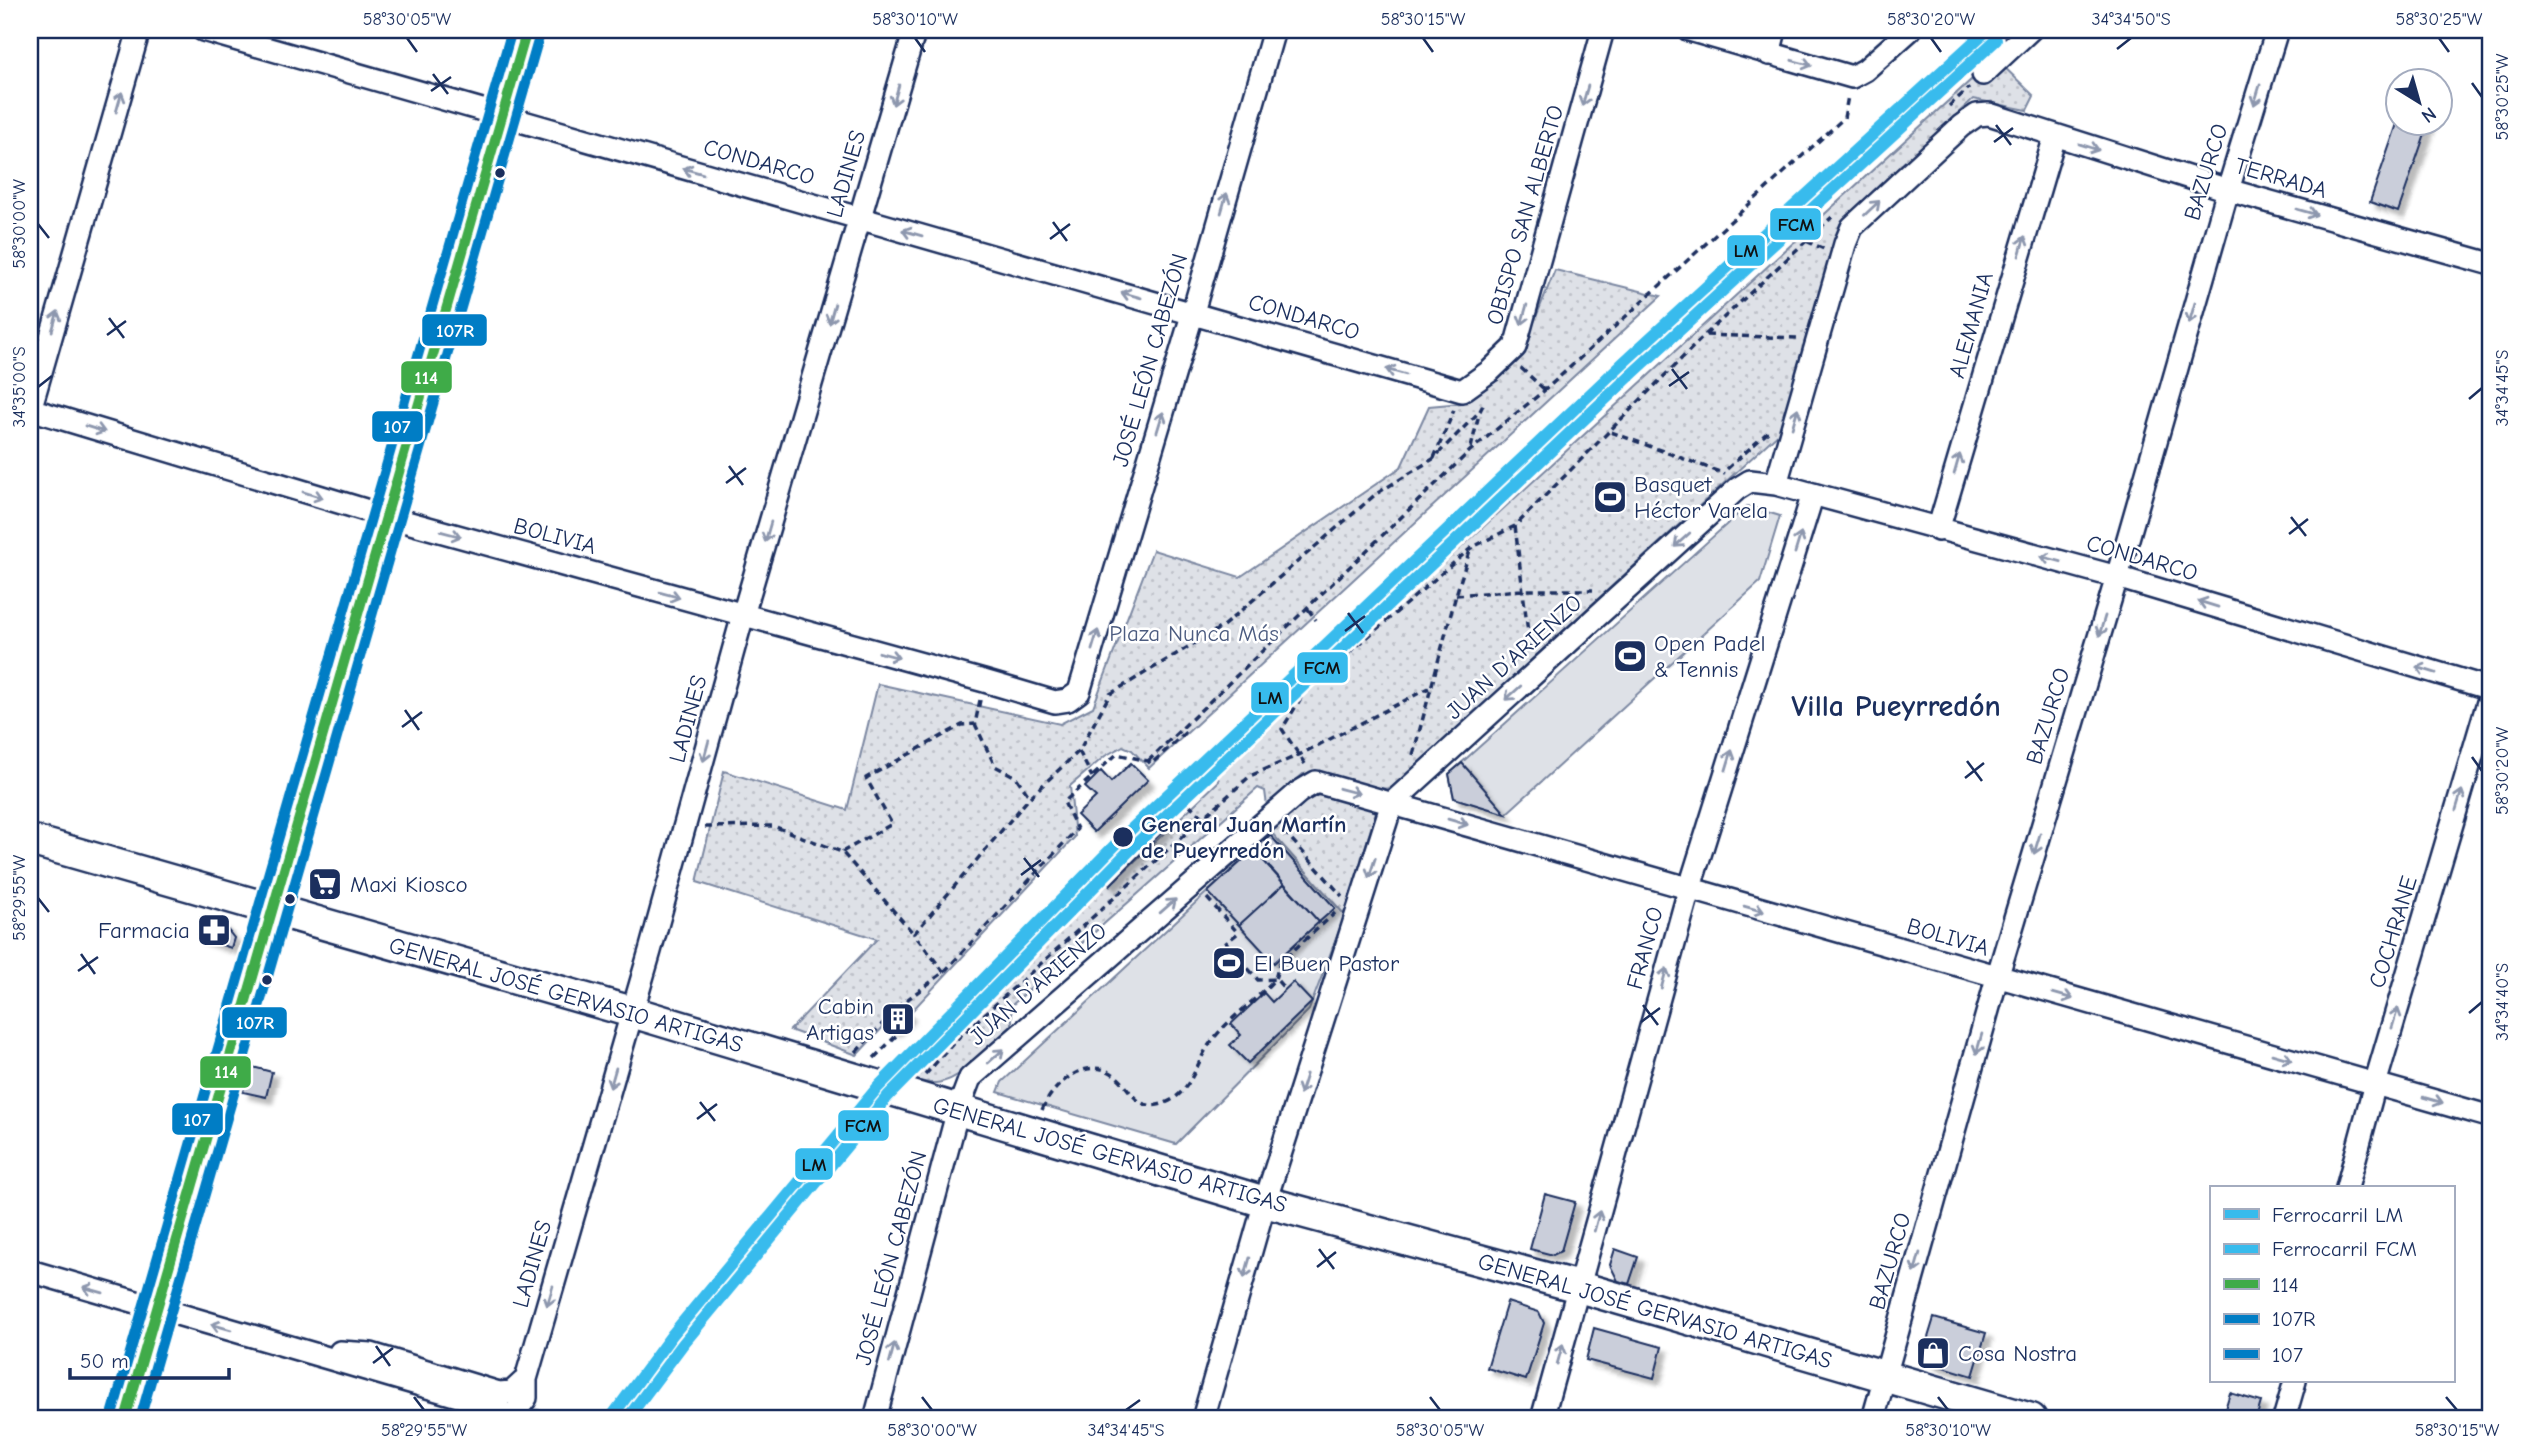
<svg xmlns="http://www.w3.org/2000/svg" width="2521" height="1449" font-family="'Comic Neue',sans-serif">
<defs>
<pattern id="park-dots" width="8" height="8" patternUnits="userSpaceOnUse" patternTransform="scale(1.75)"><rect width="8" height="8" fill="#dee1e7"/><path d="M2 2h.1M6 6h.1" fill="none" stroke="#bec1c9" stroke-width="1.8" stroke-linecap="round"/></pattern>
<filter id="shadow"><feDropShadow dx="6" dy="6" stdDeviation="2" flood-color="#0004"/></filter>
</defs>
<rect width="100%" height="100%" fill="#fff"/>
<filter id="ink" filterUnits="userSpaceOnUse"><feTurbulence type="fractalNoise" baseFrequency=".0143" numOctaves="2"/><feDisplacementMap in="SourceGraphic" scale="14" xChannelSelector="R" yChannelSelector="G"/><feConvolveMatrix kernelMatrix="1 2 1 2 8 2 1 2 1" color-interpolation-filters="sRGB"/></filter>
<g filter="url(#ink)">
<path fill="#dee1e7" stroke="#7c88a2" stroke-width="2" d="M1747,506L1780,516L1760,582L1506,814L1454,798L1449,774Z
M1272,832L1345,915L1309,1010L1176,1144L998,1092L1002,1082Z"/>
<path fill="url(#park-dots)" stroke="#7c88a2" stroke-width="2" d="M1995,58L2034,96L2027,110L1973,99L1840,224L1781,431L1392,788C1362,792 1333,773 1303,774L1267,806L1265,791L1258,788L1012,1005V1028C993,1045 962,1081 936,1083C926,1084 917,1080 908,1078L1100,877L1110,885L1219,781L1216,772Z
M1555,270L1661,296L1149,768L1132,750L1123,746L1105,756L1070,786L1075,837L910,1013L898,1011L857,1055L790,1030L877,939L697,882L724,771L847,810L878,684L1060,724L1093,707L1153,550L1240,577L1401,467L1429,406L1462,403L1510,366L1524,347Z
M1319,795L1377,808L1345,915L1270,831L1303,801Z"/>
<path fill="#caceda" stroke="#1b2f5e" stroke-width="2" filter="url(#shadow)" d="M2398,121V122H2429L2398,212L2370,202Z
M1131,763L1148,780L1094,832L1077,815L1096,797L1085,787L1101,771L1111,782Z
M1462,763L1506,814L1454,798L1449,774Z
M1166,807L1176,818L1110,885L1099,874Z
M1270,835L1335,908L1319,922L1254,850Z
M1254,850L1284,884L1239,925L1208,892Z
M1284,884L1319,922L1274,963L1239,925Z
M203,918L223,924L234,938L231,948L198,937Z
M1293,982L1312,1002L1248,1063L1230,1045L1241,1035L1231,1024L1264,993L1272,1002Z
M901,1007L909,1015L894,1030L886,1023Z
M249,1066L272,1072L266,1097L243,1092Z
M1545,1194L1575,1202L1561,1251L1553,1255L1530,1249Z
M1615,1249L1638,1257L1629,1284L1618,1281L1610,1265Z
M1507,1302L1539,1312L1544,1323L1526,1380L1487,1368Z
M1934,1318L1986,1333L1973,1376L1930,1363L1923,1354Z
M1594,1328L1662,1347L1654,1378L1586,1360Z
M2230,1393L2261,1402L2256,1419H2222Z"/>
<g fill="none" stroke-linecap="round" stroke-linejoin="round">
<path stroke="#d1d5df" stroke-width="21" stroke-dasharray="21 10" stroke-linecap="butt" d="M499,1408L538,1419"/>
<g stroke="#1b2f5e" stroke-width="26">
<path id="street" d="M203,30L1462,391L1490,371L1515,347L1603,30
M1689,30L1852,77L1865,70L1910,30
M1769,54L1775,30
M1983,74L2030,30
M30,409L385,516L984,681L1055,702L1068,700L1079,692L1193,312L1274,30
M30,410L139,30
M1776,484L1845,244L1852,227L1961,126L1977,115L1989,114L2228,190L2491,264
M1938,530L2055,136
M1392,803L1737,489L1750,481L1776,484L2117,577L2491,689
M2347,1188L2375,1084L2491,692
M30,1271L499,1408
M340,1352L371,1354L499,1393L512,1392L526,1379
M125,1419L527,30
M510,1419L526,1398V1379L650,951L743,615L915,30
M875,1419L958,1110L970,1078L1299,792L1316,782L2491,1117
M1203,1419L1265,1202L1392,803
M1542,1419L1689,890L1813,494
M1873,1419L1997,978L2117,577L2228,190L2277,30
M2284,1419L2295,1381"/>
</g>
<g stroke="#1b2f5e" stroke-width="35">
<path id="secondary" d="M30,840L632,1012L1265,1202L1579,1287L2031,1419"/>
</g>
<path stroke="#1b2f5e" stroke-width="3.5" stroke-dasharray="7 5" stroke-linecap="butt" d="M1949,106L1969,88
M1806,241L1824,249
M1706,335L1797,338
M1521,368L1545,390
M1611,432L1725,474
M1471,448L1479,414
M1434,458L1454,410
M1727,469L1768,432
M1515,526L1530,649
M1456,595L1522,590H1593
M1308,609L1316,620
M980,700L975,724L995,766L1016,777L1029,796
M1079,751L1092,777
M1413,755L1456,595L1470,550
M1148,761L1471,450L1545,390L1844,118L1848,96
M1305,764L1282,729L1306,690L1471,548L1515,526L1705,335L1832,217
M1202,817L1183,798L1217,765
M705,827L773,826L842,852L914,934
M1284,831L1342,896
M842,852L892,824L866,778L962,725L975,724
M1207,898L1238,933L1226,943L1258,980L1276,979L1283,987
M944,972L914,934L1030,797L1079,751L1110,694L1223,626L1376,494L1433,459L1480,411L1485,401
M856,1052L900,1005L944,972L1077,829L1064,802L1117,754L1148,761L1151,764L1186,732
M874,1058L898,1034
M912,1069L946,1033
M925,1075L959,1037L1250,776L1299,755L1429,688
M1042,1110C1053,1083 1089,1053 1117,1077C1127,1085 1134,1103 1148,1105C1156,1107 1167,1103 1173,1099C1194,1085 1197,1060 1211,1042C1228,1019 1253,1003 1272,982C1278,977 1276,969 1280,963C1283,958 1291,953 1295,949C1308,937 1322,925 1335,913"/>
<use href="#street" stroke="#fff" stroke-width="21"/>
<use href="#secondary" stroke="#fff" stroke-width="30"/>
<g stroke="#fff" stroke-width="16">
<path id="bus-1" d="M125,1419L527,30"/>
</g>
<g stroke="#fff" stroke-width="16">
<path id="bus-2" d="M140,1419L540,34"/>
</g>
<g stroke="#fff" stroke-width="16">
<path id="bus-3" d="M112,1415L512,30"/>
</g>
<use href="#bus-1" stroke="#3fab48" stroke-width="10"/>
<use href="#bus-2" stroke="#007dc5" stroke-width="10"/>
<use href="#bus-3" stroke="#007dc5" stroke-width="10"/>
<g stroke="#fff" stroke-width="18">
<path id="rail-1" d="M610,1419L672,1335L878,1087L1123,837L1624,362L1987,30"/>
</g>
<g stroke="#fff" stroke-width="18">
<path id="rail-2" d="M627,1419L683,1344L888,1096L1133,847L1634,372L1996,40"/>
</g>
<use href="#rail-1" stroke="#37bbed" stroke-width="12"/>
<use href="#rail-2" stroke="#37bbed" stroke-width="12"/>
</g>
<defs><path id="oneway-shaft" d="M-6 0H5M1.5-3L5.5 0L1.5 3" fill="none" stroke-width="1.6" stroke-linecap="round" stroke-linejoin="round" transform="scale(1.75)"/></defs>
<g stroke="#8d97ae">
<use href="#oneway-shaft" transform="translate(1802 63) rotate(15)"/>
<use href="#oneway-shaft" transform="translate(896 95) rotate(106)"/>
<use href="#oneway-shaft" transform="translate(2257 95) rotate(107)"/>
<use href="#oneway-shaft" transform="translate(1585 96) rotate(106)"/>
<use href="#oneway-shaft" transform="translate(119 102) rotate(-74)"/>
<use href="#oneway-shaft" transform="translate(2089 147) rotate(17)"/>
<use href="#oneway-shaft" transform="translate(693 171) rotate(-164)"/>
<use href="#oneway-shaft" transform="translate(1224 203) rotate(-74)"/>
<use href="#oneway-shaft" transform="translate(1872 208) rotate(-43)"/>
<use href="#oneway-shaft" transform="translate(2307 212) rotate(16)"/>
<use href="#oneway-shaft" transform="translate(912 233) rotate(-164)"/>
<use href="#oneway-shaft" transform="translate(2022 246) rotate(-74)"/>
<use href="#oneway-shaft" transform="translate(1131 295) rotate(-164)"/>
<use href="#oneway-shaft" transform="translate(2192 313) rotate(106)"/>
<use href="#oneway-shaft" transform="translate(832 314) rotate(106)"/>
<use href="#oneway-shaft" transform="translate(1524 315) rotate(106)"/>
<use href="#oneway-shaft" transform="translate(55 321) rotate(-74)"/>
<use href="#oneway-shaft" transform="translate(1396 372) rotate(-164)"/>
<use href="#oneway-shaft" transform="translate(1795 418) rotate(-74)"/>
<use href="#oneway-shaft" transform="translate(1160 422) rotate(-73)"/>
<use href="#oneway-shaft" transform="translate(95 429) rotate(17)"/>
<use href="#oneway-shaft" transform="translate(1957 464) rotate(-74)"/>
<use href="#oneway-shaft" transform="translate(313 495) rotate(17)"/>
<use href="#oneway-shaft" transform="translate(768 532) rotate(106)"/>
<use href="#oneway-shaft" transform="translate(451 534) rotate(15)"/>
<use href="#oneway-shaft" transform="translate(1682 540) rotate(138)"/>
<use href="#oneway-shaft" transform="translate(1798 543) rotate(-73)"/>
<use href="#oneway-shaft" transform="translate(2051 559) rotate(-165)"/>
<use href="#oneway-shaft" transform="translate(670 595) rotate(15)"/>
<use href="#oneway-shaft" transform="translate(2208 604) rotate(-163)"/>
<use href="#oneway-shaft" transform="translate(2102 626) rotate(107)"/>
<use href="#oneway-shaft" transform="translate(1095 640) rotate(-73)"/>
<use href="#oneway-shaft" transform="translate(889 655) rotate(15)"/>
<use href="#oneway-shaft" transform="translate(2426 670) rotate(-163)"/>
<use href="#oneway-shaft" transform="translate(1513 693) rotate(138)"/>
<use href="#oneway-shaft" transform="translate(706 751) rotate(105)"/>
<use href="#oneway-shaft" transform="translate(1729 760) rotate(-73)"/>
<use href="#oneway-shaft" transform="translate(1349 791) rotate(15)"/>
<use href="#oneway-shaft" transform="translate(2459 800) rotate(-73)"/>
<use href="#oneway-shaft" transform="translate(1458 822) rotate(16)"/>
<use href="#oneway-shaft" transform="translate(2037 844) rotate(107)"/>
<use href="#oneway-shaft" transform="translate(1372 868) rotate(108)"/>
<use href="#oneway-shaft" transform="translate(1168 906) rotate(-41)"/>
<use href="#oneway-shaft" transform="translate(1754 909) rotate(16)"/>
<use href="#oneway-shaft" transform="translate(1664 978) rotate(-75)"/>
<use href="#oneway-shaft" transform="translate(2063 996) rotate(16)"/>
<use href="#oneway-shaft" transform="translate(2395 1018) rotate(-73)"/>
<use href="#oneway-shaft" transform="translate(1979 1044) rotate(106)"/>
<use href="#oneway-shaft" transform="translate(996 1056) rotate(-42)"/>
<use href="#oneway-shaft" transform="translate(2282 1057) rotate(16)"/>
<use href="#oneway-shaft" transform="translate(613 1078) rotate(106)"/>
<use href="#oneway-shaft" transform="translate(1303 1084) rotate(108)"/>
<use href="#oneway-shaft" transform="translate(2433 1100) rotate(16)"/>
<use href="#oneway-shaft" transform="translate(1597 1221) rotate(-75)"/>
<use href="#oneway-shaft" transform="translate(1917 1263) rotate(106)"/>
<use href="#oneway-shaft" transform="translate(1247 1268) rotate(106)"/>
<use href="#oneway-shaft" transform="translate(93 1290) rotate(-164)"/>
<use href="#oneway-shaft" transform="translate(550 1296) rotate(106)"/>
<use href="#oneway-shaft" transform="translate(221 1327) rotate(-164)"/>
<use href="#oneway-shaft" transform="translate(892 1353) rotate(-75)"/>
<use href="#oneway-shaft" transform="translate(1560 1354) rotate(-74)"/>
</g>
</g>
<path fill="none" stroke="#1b2f5e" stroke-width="2.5" d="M407,38L417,52M915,38L925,52M1423,38L1433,52M1931,38L1941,52M2439,38L2449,52M2117,49L2131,38M433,74L448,94M2472,83L2482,97M431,91L451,77M1996,125L2011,145M1994,142L2013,128M1053,222L1067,241M38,224L49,238M1050,239L1070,224M109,318L124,338M107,335L126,321M1672,369L1687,389M1669,386L1689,372M38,387L52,376M2469,399L2482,388M729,466L743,485M726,483L746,468M2291,517L2306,536M2289,534L2308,519M1348,613L1363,633M1345,631L1365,616M405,710L419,730M402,727L422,712M2472,757L2482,771M1967,761L1982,781M1965,778L1984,763M1024,858L1039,877M1021,875L1041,860M38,898L49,912M81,954L95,974M78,971L98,957M1643,1005L1658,1025M2469,1013L2482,1002M1641,1022L1660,1008M700,1102L715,1121M697,1119L717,1104M1319,1249L1334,1269M1317,1267L1336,1252M376,1346L390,1366M373,1363L393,1348M414,1397L424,1410M922,1397L932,1410M1430,1397L1440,1410M1938,1397L1948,1410M2446,1397L2457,1410M1126,1410L1140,1400"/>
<defs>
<g id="stadium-square" transform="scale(1.75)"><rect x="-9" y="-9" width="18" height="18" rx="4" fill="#1b2f5e" stroke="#fff"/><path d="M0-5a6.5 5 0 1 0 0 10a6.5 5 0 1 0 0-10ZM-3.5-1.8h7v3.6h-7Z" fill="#fff"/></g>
<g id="supermarket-square" transform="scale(1.75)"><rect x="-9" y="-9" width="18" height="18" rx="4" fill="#1b2f5e" stroke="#fff"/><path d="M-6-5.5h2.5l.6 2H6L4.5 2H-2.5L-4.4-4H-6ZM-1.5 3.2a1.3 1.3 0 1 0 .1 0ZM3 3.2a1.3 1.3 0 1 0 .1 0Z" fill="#fff"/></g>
<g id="pharmacy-square" transform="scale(1.75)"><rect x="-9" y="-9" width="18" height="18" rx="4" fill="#1b2f5e" stroke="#fff"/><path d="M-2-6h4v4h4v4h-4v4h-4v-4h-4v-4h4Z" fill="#fff"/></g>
<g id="building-square" transform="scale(1.75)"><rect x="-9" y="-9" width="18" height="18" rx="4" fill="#1b2f5e" stroke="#fff"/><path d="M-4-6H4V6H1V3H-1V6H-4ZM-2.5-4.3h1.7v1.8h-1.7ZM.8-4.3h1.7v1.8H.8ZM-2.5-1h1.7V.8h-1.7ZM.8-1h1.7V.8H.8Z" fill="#fff"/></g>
<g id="shop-square" transform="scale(1.75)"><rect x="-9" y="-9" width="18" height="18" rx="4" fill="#1b2f5e" stroke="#fff"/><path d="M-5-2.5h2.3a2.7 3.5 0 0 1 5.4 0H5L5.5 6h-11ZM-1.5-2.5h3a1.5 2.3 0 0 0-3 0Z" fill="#fff"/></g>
</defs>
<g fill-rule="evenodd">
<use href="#stadium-square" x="1610" y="497"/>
<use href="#stadium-square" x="1630" y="656"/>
<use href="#supermarket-square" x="325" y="884"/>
<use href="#pharmacy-square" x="214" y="930"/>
<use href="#stadium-square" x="1229" y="963"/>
<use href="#building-square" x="898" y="1019"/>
<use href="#shop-square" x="1933" y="1353"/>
</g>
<g fill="#1b2f5e" stroke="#fff" stroke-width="2.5">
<circle cx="500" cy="173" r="6"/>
<circle cx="1123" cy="837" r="11"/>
<circle cx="290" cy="899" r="6"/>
<circle cx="267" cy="980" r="6"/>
</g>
<g text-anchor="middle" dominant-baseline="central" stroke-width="5" stroke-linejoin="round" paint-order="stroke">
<g font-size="23" fill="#1b2f5e" stroke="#fff">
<text transform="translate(759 162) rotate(16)">CONDARCO</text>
<text transform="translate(2206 172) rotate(-73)">BAZURCO</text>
<text transform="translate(846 174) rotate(-74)">LADINES</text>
<text transform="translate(2281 178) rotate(16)">TERRADA</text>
<text transform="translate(1525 215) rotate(-74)">OBISPO SAN ALBERTO</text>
<text transform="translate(1304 317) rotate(16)">CONDARCO</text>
<text transform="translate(1971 325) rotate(-74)">ALEMANIA</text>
<text transform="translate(1150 360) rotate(-74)">JOSÉ LEÓN CABEZÓN</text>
<text transform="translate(555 536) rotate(15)">BOLIVIA</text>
<text transform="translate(2142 558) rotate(16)">CONDARCO</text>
<text transform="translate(1514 657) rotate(-42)">JUAN D’ARIENZO</text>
<text transform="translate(2048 716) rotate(-73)">BAZURCO</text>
<text transform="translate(688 719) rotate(-75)">LADINES</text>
<text transform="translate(2393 932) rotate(-73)">COCHRANE</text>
<text transform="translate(1948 937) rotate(16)">BOLIVIA</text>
<text transform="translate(1645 948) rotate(-75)">FRANCO</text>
<text transform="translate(1038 984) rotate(-41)">JUAN D’ARIENZO</text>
<text transform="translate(566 995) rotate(16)">GENERAL JOSÉ GERVASIO ARTIGAS</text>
<text transform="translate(1110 1155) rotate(16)">GENERAL JOSÉ GERVASIO ARTIGAS</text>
<text transform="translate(891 1258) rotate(-75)">JOSÉ LEÓN CABEZÓN</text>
<text transform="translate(1890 1261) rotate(-74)">BAZURCO</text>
<text transform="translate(532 1264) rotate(-74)">LADINES</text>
<text transform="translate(1655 1311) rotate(16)">GENERAL JOSÉ GERVASIO ARTIGAS</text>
</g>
<g font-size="23" fill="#1b2f5e" stroke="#fff" text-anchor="start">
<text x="1634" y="484">Basquet<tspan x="1634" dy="26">Héctor Varela</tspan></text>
<text x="1654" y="643">Open Padel<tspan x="1654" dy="26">&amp; Tennis</tspan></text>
<text x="350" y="884">Maxi Kiosco</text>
<text x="190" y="930" text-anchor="end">Farmacia</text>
<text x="1254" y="963">El Buen Pastor</text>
<text x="874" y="1006" text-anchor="end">Cabin<tspan x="874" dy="26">Artigas</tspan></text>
<text x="1958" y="1353">Cosa Nostra</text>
</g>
<g font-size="23" fill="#4c5c80" stroke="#fff">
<text x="1194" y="633">Plaza Nunca Más</text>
</g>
<g font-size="23" font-weight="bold" fill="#1b2f5e" stroke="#fff" text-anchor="start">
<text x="1141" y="824">General Juan Martín<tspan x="1141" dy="26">de Pueyrredón</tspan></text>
</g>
<g font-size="30" font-weight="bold" fill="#1b2f5e" stroke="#fff">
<text x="1896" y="706">Villa Pueyrredón</text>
</g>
</g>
<g stroke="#fff" stroke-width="2.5">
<rect x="1769" y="207" width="53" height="34" rx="7" fill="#37bbed"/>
<rect x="1726" y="234" width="40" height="33" rx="7" fill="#37bbed"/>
<rect x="421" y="313" width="67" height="34" rx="7" fill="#007dc5"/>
<rect x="400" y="360" width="53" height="34" rx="7" fill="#3fab48"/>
<rect x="371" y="410" width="53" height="33" rx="7" fill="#007dc5"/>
<rect x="1296" y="651" width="53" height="33" rx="7" fill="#37bbed"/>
<rect x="1250" y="681" width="40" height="33" rx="7" fill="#37bbed"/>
<rect x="221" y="1006" width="67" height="33" rx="7" fill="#007dc5"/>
<rect x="199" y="1055" width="53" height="34" rx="7" fill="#3fab48"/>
<rect x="171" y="1102" width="53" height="34" rx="7" fill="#007dc5"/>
<rect x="837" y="1109" width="53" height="33" rx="7" fill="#37bbed"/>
<rect x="794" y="1147" width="40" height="34" rx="7" fill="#37bbed"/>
</g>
<g font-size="19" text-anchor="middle" font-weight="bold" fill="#fff">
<text x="455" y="337">107R</text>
<text x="426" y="384">114</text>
<text x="397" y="433">107</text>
<text x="255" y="1029">107R</text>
<text x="226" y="1078">114</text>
<text x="197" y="1126">107</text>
</g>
<g font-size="19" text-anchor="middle" font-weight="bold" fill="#111">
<text x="1796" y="231">FCM</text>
<text x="1746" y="257">LM</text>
<text x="1322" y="674">FCM</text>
<text x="1270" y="704">LM</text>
<text x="863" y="1132">FCM</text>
<text x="814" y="1171">LM</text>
</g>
<rect width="2521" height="1449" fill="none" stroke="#fff" stroke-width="77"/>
<rect x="2210" y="1186" width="245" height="196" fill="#ffffff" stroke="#a4acbf" stroke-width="2"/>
<rect x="2224" y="1209" width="35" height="10" fill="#37bbed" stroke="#a4acbf" stroke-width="2"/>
<text x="2272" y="1222" font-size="21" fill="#1b2f5e">Ferrocarril LM</text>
<rect x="2224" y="1244" width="35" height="10" fill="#37bbed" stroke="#a4acbf" stroke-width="2"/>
<text x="2272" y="1256" font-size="21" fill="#1b2f5e">Ferrocarril FCM</text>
<rect x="2224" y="1279" width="35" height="10" fill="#3fab48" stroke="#a4acbf" stroke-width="2"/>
<text x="2272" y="1292" font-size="21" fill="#1b2f5e">114</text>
<rect x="2224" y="1314" width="35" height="10" fill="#007dc5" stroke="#a4acbf" stroke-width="2"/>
<text x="2272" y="1326" font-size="21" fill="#1b2f5e">107R</text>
<rect x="2224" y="1349" width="35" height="10" fill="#007dc5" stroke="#a4acbf" stroke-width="2"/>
<text x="2272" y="1362" font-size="21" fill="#1b2f5e">107</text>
<g transform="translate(2419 102) rotate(143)"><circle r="33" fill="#ffffff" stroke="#a4acbf" stroke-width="2"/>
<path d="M0-5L12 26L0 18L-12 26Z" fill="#1b2f5e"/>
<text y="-10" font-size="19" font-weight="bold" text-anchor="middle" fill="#1b2f5e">N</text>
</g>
<path d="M70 1368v10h159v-10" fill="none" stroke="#1b2f5e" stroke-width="3.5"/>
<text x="80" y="1368" font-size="21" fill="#1b2f5e" stroke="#ffffff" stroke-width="5" paint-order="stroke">50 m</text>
<rect x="38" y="38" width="2444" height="1372" fill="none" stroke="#1b2f5e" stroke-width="2.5"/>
<g font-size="18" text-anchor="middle" fill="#1b2f5e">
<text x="407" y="25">58°30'05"W</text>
<text x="915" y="25">58°30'10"W</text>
<text x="1423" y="25">58°30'15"W</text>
<text x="1931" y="25">58°30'20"W</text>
<text x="2131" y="25">34°34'50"S</text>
<text x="2439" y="25">58°30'25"W</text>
<text transform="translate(2502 97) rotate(-90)" y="6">58°30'25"W</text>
<text transform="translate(19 224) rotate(-90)" y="6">58°30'00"W</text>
<text transform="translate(19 387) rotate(-90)" y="6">34°35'00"S</text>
<text transform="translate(2502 388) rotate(-90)" y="6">34°34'45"S</text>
<text transform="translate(2502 771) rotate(-90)" y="6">58°30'20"W</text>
<text transform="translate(19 898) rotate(-90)" y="6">58°29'55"W</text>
<text transform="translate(2502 1002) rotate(-90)" y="6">34°34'40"S</text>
<text x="424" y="1436">58°29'55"W</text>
<text x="932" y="1436">58°30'00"W</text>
<text x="1126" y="1436">34°34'45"S</text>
<text x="1440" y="1436">58°30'05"W</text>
<text x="1948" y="1436">58°30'10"W</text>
<text x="2457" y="1436">58°30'15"W</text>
</g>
</svg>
